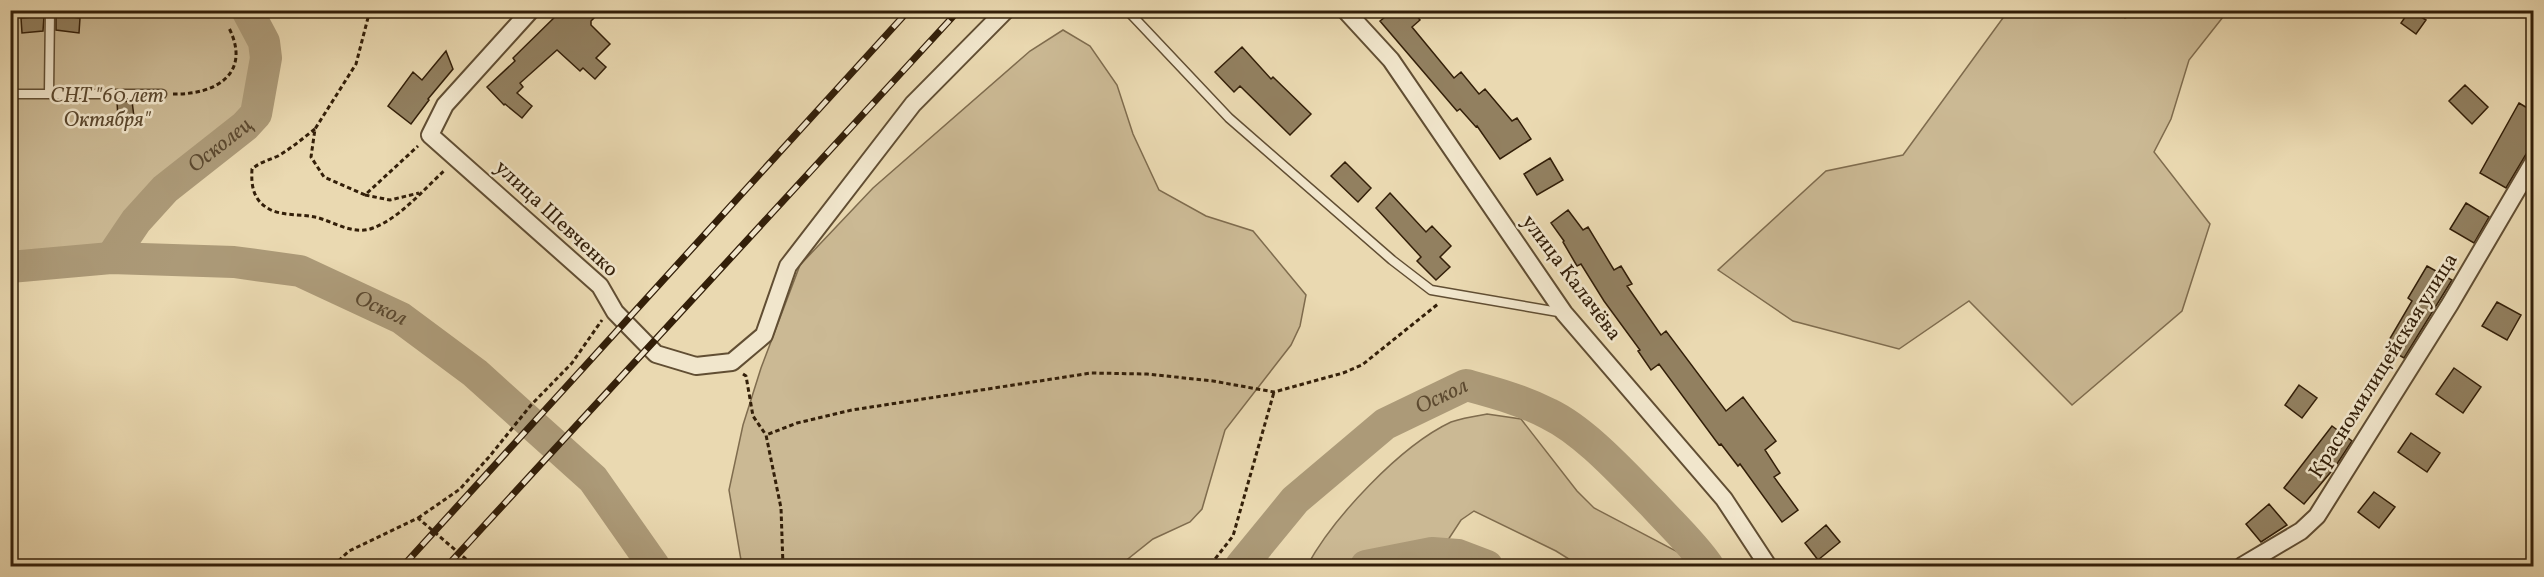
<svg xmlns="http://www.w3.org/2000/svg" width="2544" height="577" font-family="Vollkorn,serif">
<rect width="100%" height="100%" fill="#ead9b1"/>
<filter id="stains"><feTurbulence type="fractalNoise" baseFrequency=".00333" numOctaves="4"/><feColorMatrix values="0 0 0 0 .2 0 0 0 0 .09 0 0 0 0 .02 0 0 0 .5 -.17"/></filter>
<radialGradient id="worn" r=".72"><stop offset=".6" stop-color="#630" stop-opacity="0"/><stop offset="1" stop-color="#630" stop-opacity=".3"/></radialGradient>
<path fill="#cbb994" stroke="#7f6c4e" stroke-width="1.5" d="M2216,10L2223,17L2189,60L2171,119L2154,152L2210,224L2182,311L2072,405L1969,301L1899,349L1793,321L1718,270L1826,171L1903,155L2008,11H2118L2125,18L2136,11Z
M11,11H242L261,43L260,72L253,111L146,203L110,252L11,262Z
M1063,30L1090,46L1117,85L1133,134L1159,190L1206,216L1253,231L1306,295L1300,326L1291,345L1225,430L1202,509L1190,522L1153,539L1119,566H742L729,490L743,425L761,368L800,265L873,188L1030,51Z
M1487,414L1521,419L1577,491L1594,508L1678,552L1683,557L1681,566H1580L1556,551L1474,511L1461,520L1446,543L1384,555L1347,566H1307C1333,518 1400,446 1451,422C1462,418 1475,416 1487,414Z"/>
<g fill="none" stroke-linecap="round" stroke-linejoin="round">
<g stroke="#ac9a78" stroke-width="32">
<path id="s1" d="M111,258L136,221L165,189L245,126L256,114L266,58L264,42L247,10"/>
<path id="s2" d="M10,267L111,258L234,262L300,271L401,318L475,373L593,479L654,566"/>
<path id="s3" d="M1241,566L1295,500L1385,424L1466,385C1495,393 1522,400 1549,414C1586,432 1624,475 1653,504C1672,525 1692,543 1708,566"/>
<path d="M1366,566L1432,553L1458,555L1487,566"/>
</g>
</g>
<path fill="#928060" stroke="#331f09" stroke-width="1.5" d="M562,10H602L591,21V25L610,44L596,58L606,67L595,79L583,68L580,71L557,50L520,83L523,87L517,93L532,106L522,118L505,104L504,105L487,87L515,61L513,58Z
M1394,10H1412L1420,20L1412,27L1454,78L1461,72L1479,94L1485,89L1512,121L1517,118L1531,139L1500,159L1477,126L1476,127L1460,109L1457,111L1380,21Z
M2410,10L2426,20L2416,34L2401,23Z
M56,15L80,18L79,33L56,30Z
M44,16L43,31L22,33L21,18Z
M1242,47L1271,79L1273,77L1311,114L1290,135L1240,86L1234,92L1215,72Z
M446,51L453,69L428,99L429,100L411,124L388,106L413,72L422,80Z
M2465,85L2488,107L2472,124L2449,101Z
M132,101L134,117L118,118L117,102Z
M2519,103L2534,112V151H2528L2525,156L2506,188L2480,173Z
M1550,158L1563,180L1537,195L1524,174Z
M1345,162L1371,188L1358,202L1331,176Z
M1390,193L1426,232L1432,226L1451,246L1440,257L1450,267L1436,280L1417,261L1421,257L1376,208Z
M2466,203L2489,217L2474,243L2450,229Z
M1568,210L1583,230L1588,227L1614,270L1621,266L1632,284L1627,286L1661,335L1666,331L1726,411L1743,397L1776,441L1765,450L1780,473L1774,477L1798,510L1782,522L1740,464L1738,466L1721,444L1719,445L1659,364L1651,370L1638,351L1640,350L1604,301L1581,264L1577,266L1563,242L1564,241L1551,223Z
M2427,266L2452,280L2404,358L2385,347L2412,301L2408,298Z
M2497,302L2521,315L2507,340L2482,326Z
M2454,368L2481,387L2463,413L2436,394Z
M2299,385L2317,398L2302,418L2285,405Z
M2332,426L2352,441L2335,467L2304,504L2284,488Z
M2411,433L2440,453L2427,472L2398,452Z
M2374,492L2395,507L2379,528L2358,512Z
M2269,504L2287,525L2261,542L2246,524Z
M1826,525L1840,542L1818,560L1805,543Z"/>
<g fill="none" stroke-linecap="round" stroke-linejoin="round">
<g stroke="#614e33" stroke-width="11">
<path id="service" d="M1127,10L1229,118L1392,260L1431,290L1564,313
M49,93L50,10
M10,94H162"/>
</g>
<g stroke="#614e33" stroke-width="20">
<path id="minor" d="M531,10L445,105L430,135L600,286L615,312L656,354L696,366L732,362L764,335L788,266L913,104L1006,10
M1345,10L1391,60L1564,313L1724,499L1768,566
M2242,566L2301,531L2317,516L2450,304L2534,161"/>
</g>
<path stroke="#331f09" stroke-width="3" stroke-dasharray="4.5 3" stroke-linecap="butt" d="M370,10L356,64L315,129L311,157L324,177L365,195L418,146
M173,94C215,95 252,74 229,28
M315,129C303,138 292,148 278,156C269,160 260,162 252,169C251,186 253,200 269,209C282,216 301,214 315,217C333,221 353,236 373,228C400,218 424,189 445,170
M365,195L390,200L419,193
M743,374L746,376L753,416L766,435
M418,518L460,489L489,457L531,405L572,363L602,320
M333,566L349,551L418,518L474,566
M783,566L781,508L766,435L797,423L852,410L1091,373L1147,374L1213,381L1274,392L1343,373L1362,365L1438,304
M1214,566L1215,559L1233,536L1274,392"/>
<use href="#service" stroke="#f1e6cc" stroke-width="8"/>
<use href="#minor" stroke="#f1e6cc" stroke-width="16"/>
<g stroke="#331f09" stroke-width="7">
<path id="rail" d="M403,566L909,10
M447,566L959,10"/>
</g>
<use href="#rail" stroke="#f1e6cc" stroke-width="4.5" stroke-dasharray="14" stroke-linecap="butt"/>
</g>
<g text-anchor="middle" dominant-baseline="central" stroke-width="5" stroke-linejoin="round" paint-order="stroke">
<g font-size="21" font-style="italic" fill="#59462c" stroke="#f1e6cc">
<text x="107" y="96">СНТ "60 лет<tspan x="107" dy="24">Октября"</tspan></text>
</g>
<g font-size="21" fill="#331f09" stroke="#f1e6cc">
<text transform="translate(556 219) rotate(43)">улица Шевченко</text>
<text transform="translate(1571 278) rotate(53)">улица Калачёва</text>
<text transform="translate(2384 366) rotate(-58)">Красномилицейская улица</text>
</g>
<g font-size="22" font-style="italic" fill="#5d4a30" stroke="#f1e6cc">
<text stroke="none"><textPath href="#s1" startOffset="158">Осколец</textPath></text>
<text stroke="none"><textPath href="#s2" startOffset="380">Оскол</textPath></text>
<text stroke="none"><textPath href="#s3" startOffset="266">Оскол</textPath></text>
</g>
</g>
<rect width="2544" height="577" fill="none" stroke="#ead9b1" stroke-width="36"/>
<rect x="12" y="12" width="2520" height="553" fill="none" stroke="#331f09" stroke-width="3"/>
<rect x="18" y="18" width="2508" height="541" fill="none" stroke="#331f09" stroke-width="1.5"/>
<rect width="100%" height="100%" filter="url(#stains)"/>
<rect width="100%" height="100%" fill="url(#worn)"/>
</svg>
